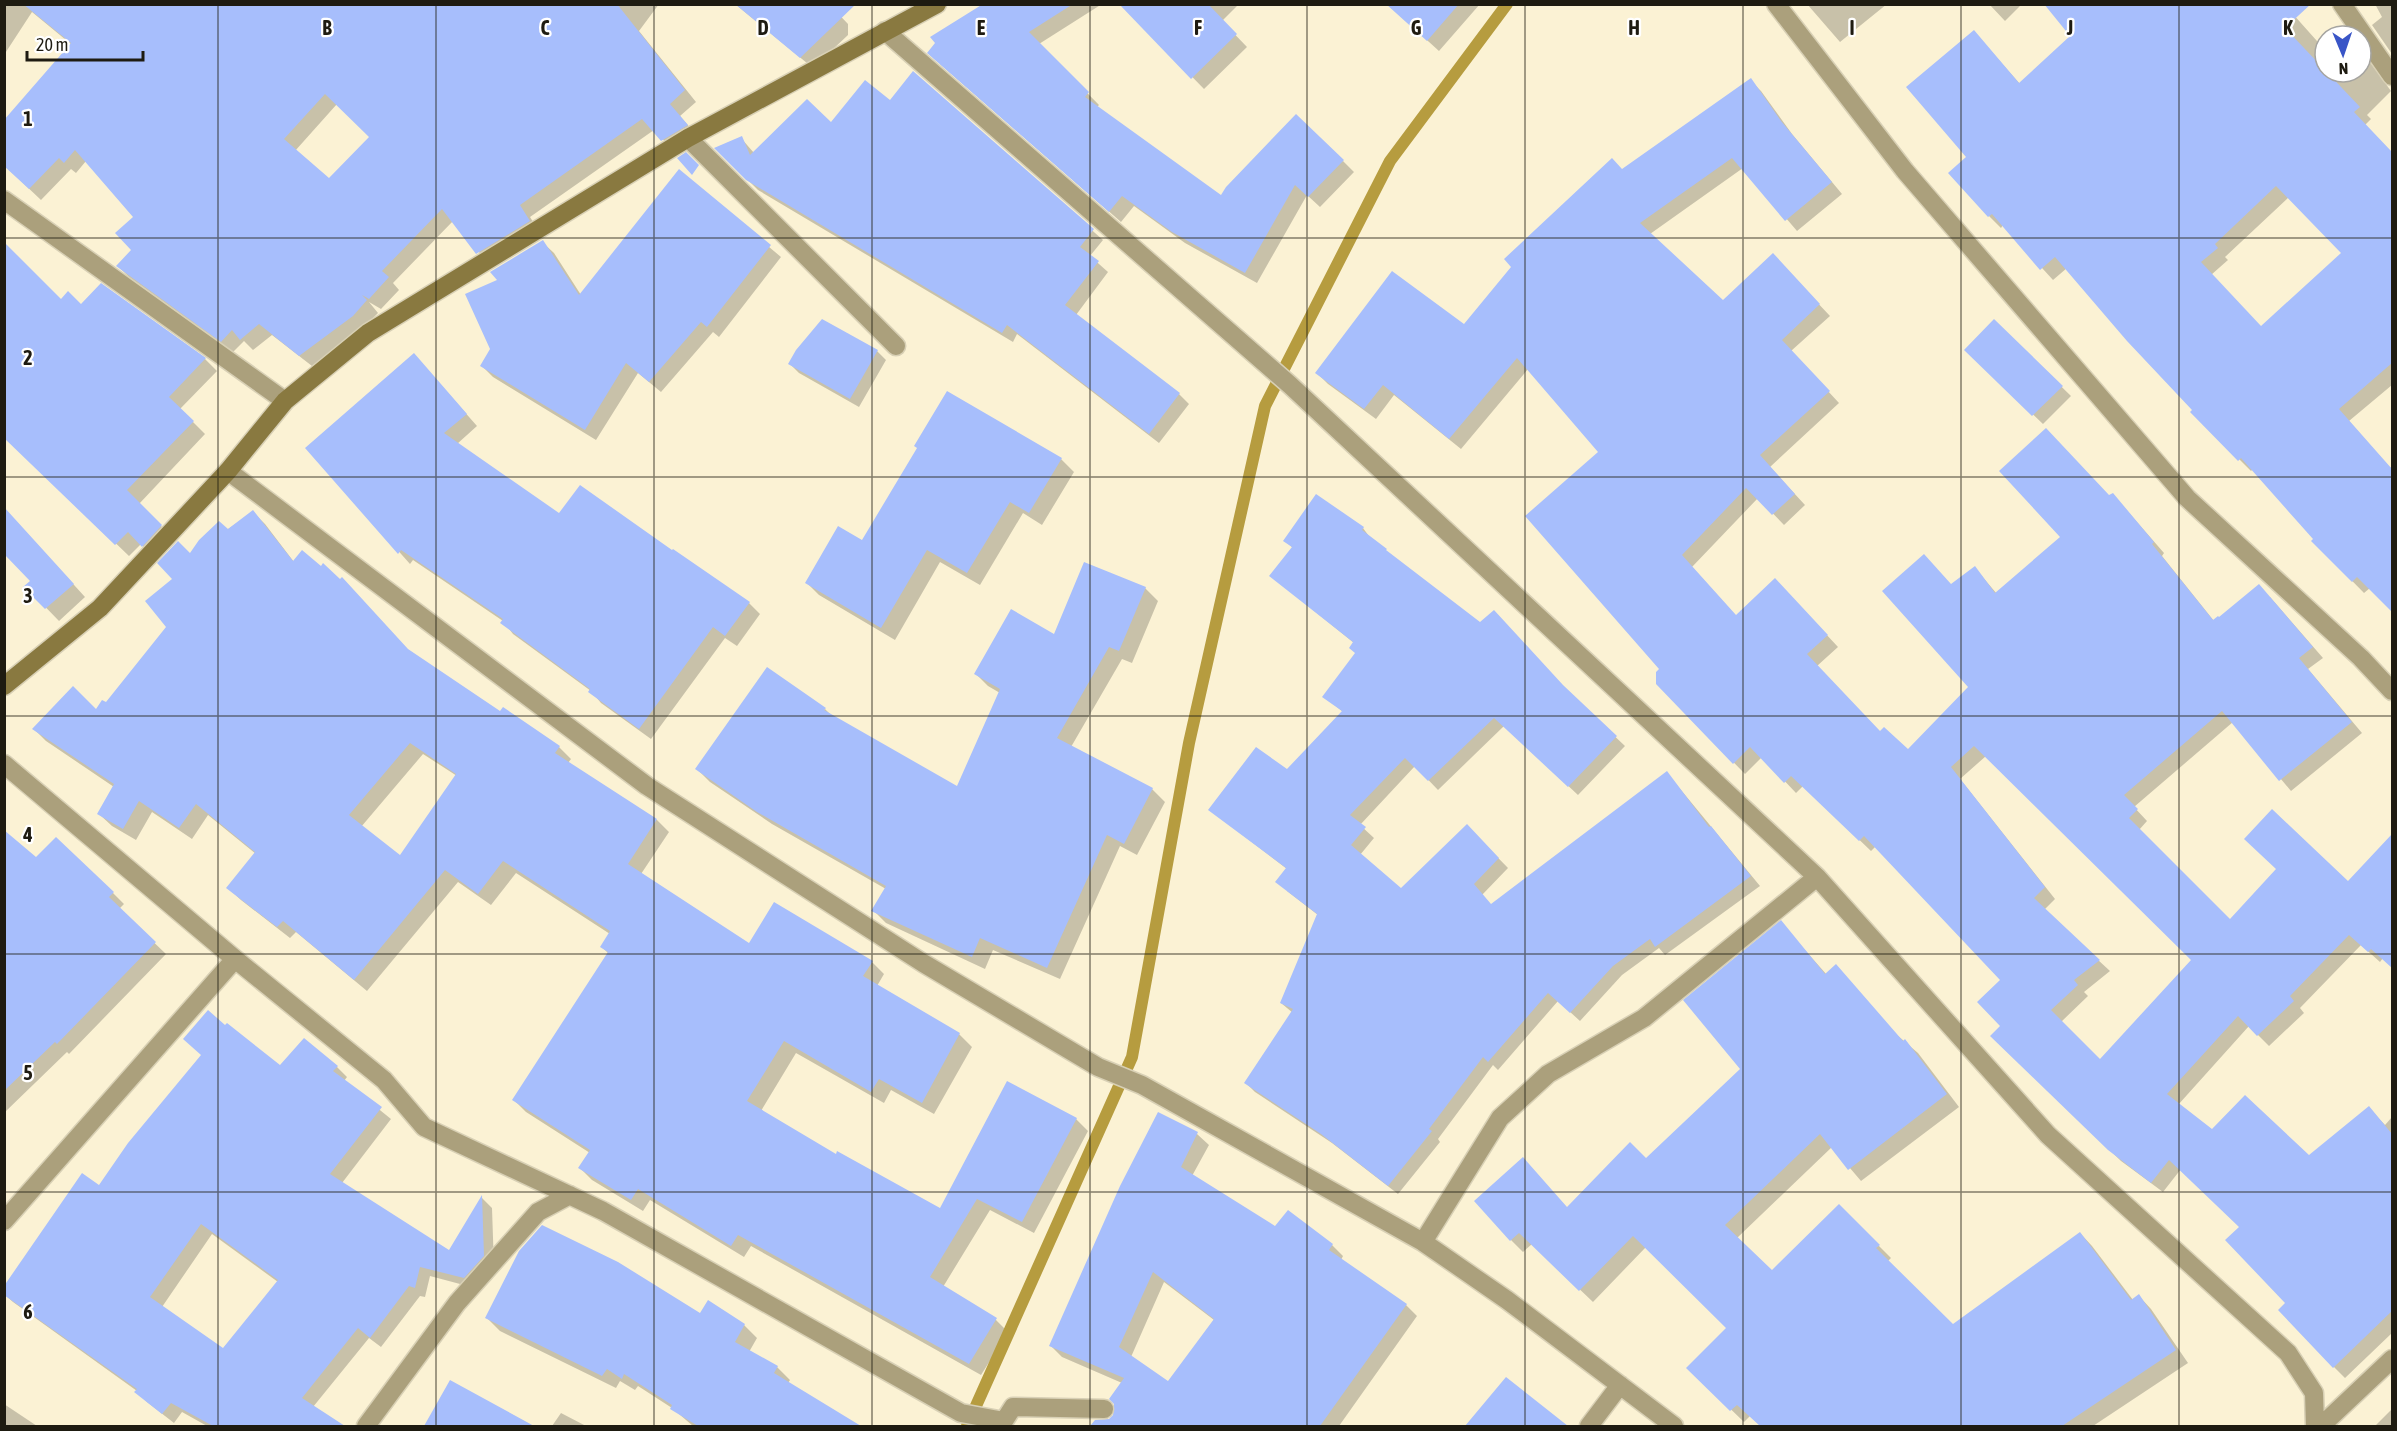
<svg xmlns="http://www.w3.org/2000/svg" width="2397" height="1431" font-family="'Asap Condensed',sans-serif">
<rect width="100%" height="100%" fill="#fbf2d4"/>
<path fill="#0003" fill-rule="evenodd" d="M4,4H659L639,31L696,102L680,116L698,137L674,151L654,130L530,217L540,233L489,264L453,221L393,283L399,290L381,309L369,302L378,313L364,327L312,366L272,335L253,350L244,341L233,352L129,277L118,266L133,250L135,217L86,161L76,173L71,169L41,200L4,165L72,45L32,12L4,55ZM337,104L371,137L329,180L295,151Z
M735,4H829L848,24V35L813,68Z
M985,4H1102L1039,44L1099,105L1097,107L1221,198L1343,161L1354,172L1320,207L1307,195L1257,283L1185,243L1134,206L1121,222L940,64Z
M1121,4H1239L1222,21L1247,47L1204,89Z
M1387,4H1480L1439,51Z
M1807,4H1887L1840,42Z
M1989,4H2022L2005,21Z
M2284,4L2325,50V72H2361V50L2391,91L2367,115L2371,119L2365,125L2392,154V385L2349,421L2390,468L2392,466V610L2370,588L2364,593L2313,541L2315,539L2253,469L2251,471L2192,412L2194,410L2067,268L2053,280L2003,225L2001,228L1989,216L1968,157L1974,32L2020,84ZM2289,197L2343,254L2261,328L2211,275L2228,260L2225,257Z
M2375,4H2392V54L2372,25L2382,17Z
M913,73L1103,240L1090,256L1108,272L1076,315L1179,394L1189,404L1159,443L1017,334L1013,342L758,190L716,148L741,138L754,153L831,125L891,102Z
M1750,80L1761,91L1792,134L1842,194L1797,231L1743,168L1650,234L1723,303L1783,266L1830,316L1791,351L1839,403L1770,467L1805,505L1784,525L1758,498L1692,567L1736,616L1786,591L1838,647L1817,666L1880,733L1908,751L1970,687L1951,585L1975,568L1997,594L2110,497L2123,506L2164,553L2162,556L2214,621L2270,597L2323,658L2308,669L2362,733L2291,791L2233,722L2134,807L2147,821L2139,830L2230,921L2348,883L2392,836V967L2383,958L2380,962L2361,945L2300,1008L2304,1013L2269,1046L2249,1026L2178,1105L2212,1131L2309,1157L2369,1108L2385,1125L2392,1117V1333L2345,1378L2334,1367L2287,1304L2241,1227L2181,1169L2163,1192L2121,1161L1993,1036L2002,1026V980L1876,846L1871,851L1803,786L1796,793L1762,757L1745,774L1657,684L1661,669L1600,452L1528,369L1461,449L1394,395L1376,419L1328,384L1317,373L1464,326L1623,171ZM1986,756L2193,960L2100,1061L2061,1022L2088,996L2084,992L2110,971L2044,910L2055,899L1960,779Z
M679,171L781,257L719,337L713,332L661,392L638,373L596,440L493,377L482,366L491,349L499,281L542,242L554,253L581,295Z
M61,301L81,306L205,359L217,371L180,409L205,434L139,504L173,538L155,558L141,544L129,556L4,436Z
M1994,321L2071,396L2043,424L1966,350Z
M877,351L886,360L859,407L799,373L790,364Z
M425,367L477,426L457,444L560,515L749,603L760,614L737,646L725,638L651,739L601,703L591,691L513,634L503,621L413,560L410,564L307,448Z
M947,393L1061,459L1074,472L1042,525L1023,513L980,585L940,562L895,640L819,595L807,583L863,542L918,448Z
M4,508L85,597L59,621L26,587L32,581Z
M253,512L265,524L294,562L410,652L500,713L559,747L571,759L568,763L657,820L669,832L641,874L750,945L872,962L884,974L877,986L959,1034L972,1047L934,1114L891,1090L884,1103L796,1053L761,1111L836,1156L940,1210L1076,1119L1088,1131L1034,1233L990,1210L943,1287L996,1320L1008,1332L981,1375L751,1246L744,1257L650,1200L643,1211L592,1180L580,1168L590,1153L526,1112L514,1100L609,954L602,947L610,934L516,873L491,905L458,882L367,991L296,932L290,938L241,900L228,888L256,854L208,815L192,839L152,812L136,840L112,826L99,814L114,787L46,741L34,729L96,711L106,704L168,627L175,579L190,555ZM423,754L457,776L400,857L361,827Z
M1363,528L1371,539L1395,559L1568,692L1625,746L1578,795L1504,726L1438,790L1415,766L1360,825L1374,838L1360,855L1401,890L1467,826L1508,868L1482,895L1491,905L1667,773L1760,886L1665,955L1659,948L1622,975L1580,1021L1558,1001L1498,1070L1493,1065L1438,1139L1440,1142L1398,1194L1332,1143L1255,1092L1246,1083L1293,1013L1281,1003L1318,915L1287,891V869L1210,810L1287,771L1343,712L1324,696L1356,653L1354,643L1271,576L1293,548L1285,541Z
M1145,588L1158,601L1132,663L1122,659L1071,747L1152,789L1165,802L1137,855L1120,846L1060,979L993,950L985,969L886,923L873,910L886,889L772,824L710,782L697,769L825,709L831,715L957,788L1000,693L988,686L976,674L1055,636Z
M4,832L36,859L113,893L124,904L119,909L166,954L69,1054L67,1052L4,1113Z
M1781,923L1827,975L1918,1053L1959,1107L1861,1181L1832,1147L1737,1238L1772,1272L1839,1206L1891,1258L1888,1261L1953,1326L2080,1233L2092,1246L2133,1300L2139,1296L2151,1309L2188,1363L2093,1426H1761L1750,1416L1744,1422L1688,1368L1728,1328L1646,1247L1593,1302L1532,1244L1523,1252L1511,1240L1476,1201L1568,1208L1646,1160L1742,1070Z
M281,1067H337L347,1077L344,1081L391,1119L342,1183L450,1252L482,1198L492,1208L494,1267L475,1288L430,1276L425,1297L420,1296L381,1347L369,1338L313,1407L327,1420L323,1426H207L182,1412L174,1423L147,1402L137,1391L13,1302L4,1294L100,1187ZM212,1234L278,1282L223,1349L162,1307Z
M1158,1114L1197,1134L1209,1145L1192,1176L1275,1228L1288,1212L1332,1245L1343,1256L1341,1260L1406,1305L1417,1316L1339,1426H1092L1095,1422L1110,1421L1115,1415L1122,1383L1062,1357L1051,1346ZM1164,1282L1214,1320L1169,1383L1131,1357Z
M708,1302L744,1325L757,1338L749,1352L777,1367L790,1380L788,1383L858,1426H693L672,1408L638,1386L635,1390L620,1381L616,1388L500,1331L487,1318L700,1315Z
M1506,1379L1561,1423L1565,1426H1467Z
M451,1382L533,1426H426Z
M4,1404L37,1426H4Z
M2392,1409V1426H2375Z
M561,1413L586,1426H552Z"/>
<g fill="none" stroke-linecap="round" stroke-linejoin="round">
<path stroke="#b69c3f" stroke-width="12" d="M967,1426L1132,1057L1189,743L1265,406L1390,161L1507,4"/>
</g>
<path fill="#a7befc" fill-rule="evenodd" d="M23,4H617L685,90L670,104L688,125L661,141L642,119L520,205L530,221L476,254L442,209L382,271L389,277L369,299L362,295L367,300L353,316L299,356L259,324L240,340L232,330L221,342L116,266L131,250L115,233L133,217L75,150L64,163L59,158L29,189L4,166V120L71,43ZM325,94L369,137L329,178L284,139Z
M735,4H856L800,58Z
M983,4H1073L1029,32L1089,92L1085,97L1221,195L1226,187L1296,114L1344,160L1308,197L1295,185L1245,273L1172,232L1122,196L1109,212L927,53L935,43L930,37Z
M1119,4H1208L1237,34L1191,79Z
M1386,4H1459L1427,41Z
M2044,4H2311L2285,28L2360,107L2354,112L2392,152V363L2339,409L2392,469V612L2357,577L2352,582L2311,541L2313,539L2241,458L2238,461L2190,412L2192,410L2127,341L2055,257L2040,270L1992,214L1988,217L1948,173L1966,157L1906,87L1974,30L2019,83L2070,36ZM2276,186L2341,253L2261,326L2201,262L2218,248L2215,244Z
M913,71L1094,229L1080,247L1099,261L1065,305L1180,393L1149,434L1007,325L1002,333L746,180L714,148L742,136L750,155L807,99L831,122L865,80L890,100Z
M1751,78L1781,121L1832,182L1785,221L1732,158L1640,223L1723,300L1773,253L1820,304L1782,340L1830,391L1760,455L1795,494L1772,515L1746,488L1682,555L1736,615L1775,578L1828,635L1807,654L1880,731L1884,727L1908,749L1968,687L1882,591L1924,554L1951,584L1975,566L1995,593L2060,537L1999,471L2046,428L2109,495L2113,493L2154,542L2152,544L2213,620L2218,616L2219,617L2259,584L2313,647L2299,658L2352,722L2279,781L2222,711L2124,795L2138,809L2129,818L2230,919L2276,869L2244,839L2272,809L2348,881L2392,834V968L2371,949L2368,952L2349,935L2290,996L2294,1001L2257,1036L2238,1016L2167,1094L2212,1129L2245,1095L2309,1155L2369,1106L2392,1134V1311L2333,1368L2278,1310L2285,1303L2225,1240L2239,1227L2169,1160L2151,1183L2108,1150L1990,1036L2000,1026L1977,1002L2000,980L1864,836L1859,841L1791,776L1784,783L1750,747L1733,764L1656,684V672L1659,669L1525,516L1598,452L1517,358L1449,439L1383,385L1364,409L1315,373L1392,271L1464,324L1511,267L1504,259L1612,158L1622,169ZM1974,746L2191,960L2100,1059L2051,1010L2078,985L2074,980L2100,960L2034,898L2045,887L1951,767Z
M686,152L699,165L692,175L677,158Z
M679,169L771,245L707,327L701,322L649,382L626,363L585,430L480,366L490,349L465,294L497,280L490,272L543,240L579,295Z
M4,242L61,299L68,291L81,304L101,283L206,358L169,397L194,421L127,490L162,525L142,547L128,532L115,545L4,438Z
M822,319L878,350L850,399L788,364L796,350Z
M1994,319L2063,386L2032,416L1964,350Z
M414,353L467,414L444,433L559,513L580,485L672,550L673,549L750,602L725,636L713,627L639,729L588,692L590,689L500,623L503,619L401,550L398,554L305,448Z
M947,391L1062,458L1029,513L1010,502L967,573L927,550L881,628L805,583L838,526L862,540L917,448L914,446Z
M1316,494L1364,527L1362,530L1387,549L1386,550L1480,622L1494,610L1563,685L1617,736L1568,787L1494,718L1428,781L1405,758L1350,815L1366,827L1351,845L1401,888L1467,824L1499,858L1474,884L1491,904L1667,771L1709,827L1711,826L1751,876L1655,947L1650,939L1613,966L1570,1013L1548,993L1488,1062L1483,1057L1429,1129L1432,1131L1388,1186L1321,1134L1244,1083L1293,1009L1280,1003L1317,914L1275,882L1286,868L1208,810L1256,747L1287,769L1342,711L1322,697L1355,653L1349,648L1353,642L1269,576L1292,547L1283,541Z
M4,507L74,584L45,609L23,587L30,581L4,554Z
M253,510L293,561L302,550L321,566L323,563L340,579L342,577L408,649L500,711L503,707L560,746L555,753L657,819L628,864L749,943L774,902L873,961L863,976L960,1033L922,1103L879,1079L871,1092L784,1041L747,1101L836,1154L837,1151L940,1208L1007,1081L1077,1118L1022,1222L977,1199L930,1277L997,1318L969,1364L738,1235L731,1246L638,1189L631,1200L578,1168L590,1150L512,1100L608,952L600,947L610,931L503,861L478,894L445,870L354,980L283,921L277,927L226,888L255,852L196,804L179,828L139,801L123,829L97,814L114,784L32,729L73,686L96,709L102,700L106,702L166,627L145,601L172,579L157,563L178,541L190,553L199,540L219,521L228,529ZM410,743L456,774L400,855L349,815Z
M1084,562L1146,587L1119,651L1109,647L1057,738L1153,788L1124,844L1107,835L1047,968L980,938L972,957L871,911L886,886L757,812L695,769L767,667L826,708L824,710L957,786L1000,689L974,674L1011,609L1054,634Z
M4,830L36,857L56,837L114,892L109,897L156,942L57,1044L55,1042L4,1091Z
M1781,920L1825,974L1836,964L1903,1041L1905,1039L1947,1094L1848,1170L1820,1134L1725,1225L1772,1270L1839,1204L1880,1245L1876,1248L1953,1324L2080,1232L2131,1300L2139,1294L2176,1350L2062,1426H1760L1737,1405L1730,1411L1686,1368L1726,1328L1633,1236L1579,1291L1519,1233L1510,1241L1474,1201L1523,1157L1567,1207L1630,1142L1646,1158L1740,1069L1683,1000Z
M208,1010L225,1025L227,1023L280,1065L304,1038L338,1066L333,1071L382,1107L330,1174L449,1250L482,1195L484,1256L464,1278L420,1267L415,1288L409,1286L370,1338L358,1328L302,1398L345,1426H213L171,1403L162,1414L134,1392L137,1389L4,1295V1286L82,1173L99,1185L128,1143L201,1055L183,1039ZM201,1224L278,1280L223,1348L150,1297Z
M1158,1112L1198,1132L1181,1167L1275,1226L1288,1210L1333,1244L1329,1250L1407,1304L1320,1426H1090L1095,1420L1109,1419L1113,1415L1114,1404L1109,1399L1124,1378L1049,1346L1120,1186ZM1153,1272L1214,1319L1168,1381L1119,1347Z
M542,1225L618,1262L700,1313L708,1300L745,1324L735,1342L778,1366L774,1373L861,1426H698L670,1409L672,1405L624,1374L622,1379L607,1369L602,1376L485,1318L519,1251Z
M1506,1377L1568,1426H1465Z
M450,1380L534,1426H424Z"/>
<g fill="none" stroke-linecap="round" stroke-linejoin="round">
<g stroke="#d8d0b5" stroke-width="21">
<path id="street" d="M1776,4L1905,171L2187,498L2361,658L2392,691
M2342,4L2392,76
M885,31L1290,385L1817,877L2048,1135L2288,1353L2314,1393L2315,1426
M688,138L896,346
M4,200L285,401
M228,471L647,786L923,963L1098,1067L1142,1085L1423,1242L1507,1300L1674,1426
M4,764L235,959L384,1080L424,1127L603,1211L961,1413L1004,1421L1013,1407L1104,1409
M4,1221L235,959
M1423,1242L1500,1118L1548,1074L1644,1018L1817,877
M366,1426L457,1303L538,1212L570,1195
M1589,1426L1620,1385
M2321,1426L2392,1359"/>
</g>
<g stroke="#d8d0b5" stroke-width="21">
<path id="secondary" d="M4,686L100,608L228,471L285,401L368,333L688,138L937,4"/>
</g>
<use href="#street" stroke="#aba07c" stroke-width="18"/>
<use href="#secondary" stroke="#897940" stroke-width="18"/>
</g>
<path fill="none" stroke="#1e1b11" stroke-width="1.5" stroke-opacity="0.55" d="M218,4V1426M436,4V1426M654,4V1426M872,4V1426M1090,4V1426M1307,4V1426M1525,4V1426M1743,4V1426M1961,4V1426M2179,4V1426M4,238H2392M4,477H2392M4,716H2392M4,954H2392M4,1192H2392"/>
<g font-size="20" text-anchor="middle" font-weight="bold" fill="#1e1b11" stroke="#fff" stroke-width="4.5" stroke-linejoin="round" paint-order="stroke">
<text x="327" y="35">B</text>
<text x="545" y="35">C</text>
<text x="763" y="35">D</text>
<text x="981" y="35">E</text>
<text x="1198" y="35">F</text>
<text x="1416" y="35">G</text>
<text x="1634" y="35">H</text>
<text x="1852" y="35">I</text>
<text x="2070" y="35">J</text>
<text x="2288" y="35">K</text>
<text x="28" y="126">1</text>
<text x="28" y="365">2</text>
<text x="28" y="603">3</text>
<text x="28" y="842">4</text>
<text x="28" y="1080">5</text>
<text x="28" y="1319">6</text>
</g>
<rect width="2397" height="1431" fill="none" stroke="#1e1b11" stroke-width="12"/>
<g transform="translate(2343 54) rotate(178)"><circle r="28" fill="#ffffff" stroke="#a5a4a0" stroke-width="1.5"/>
<path d="M0-4.5L10 22L0 15L-10 22Z" fill="#3955c7"/>
<text y="-9" font-size="16" font-weight="bold" text-anchor="middle" fill="#1e1b11">N</text>
</g>
<path d="M27 51v9h116v-9" fill="none" stroke="#1e1b11" stroke-width="3"/>
<text x="36" y="51" font-size="18" fill="#1e1b11" stroke="#ffffff" stroke-width="4.5" paint-order="stroke">20 m</text>
</svg>
